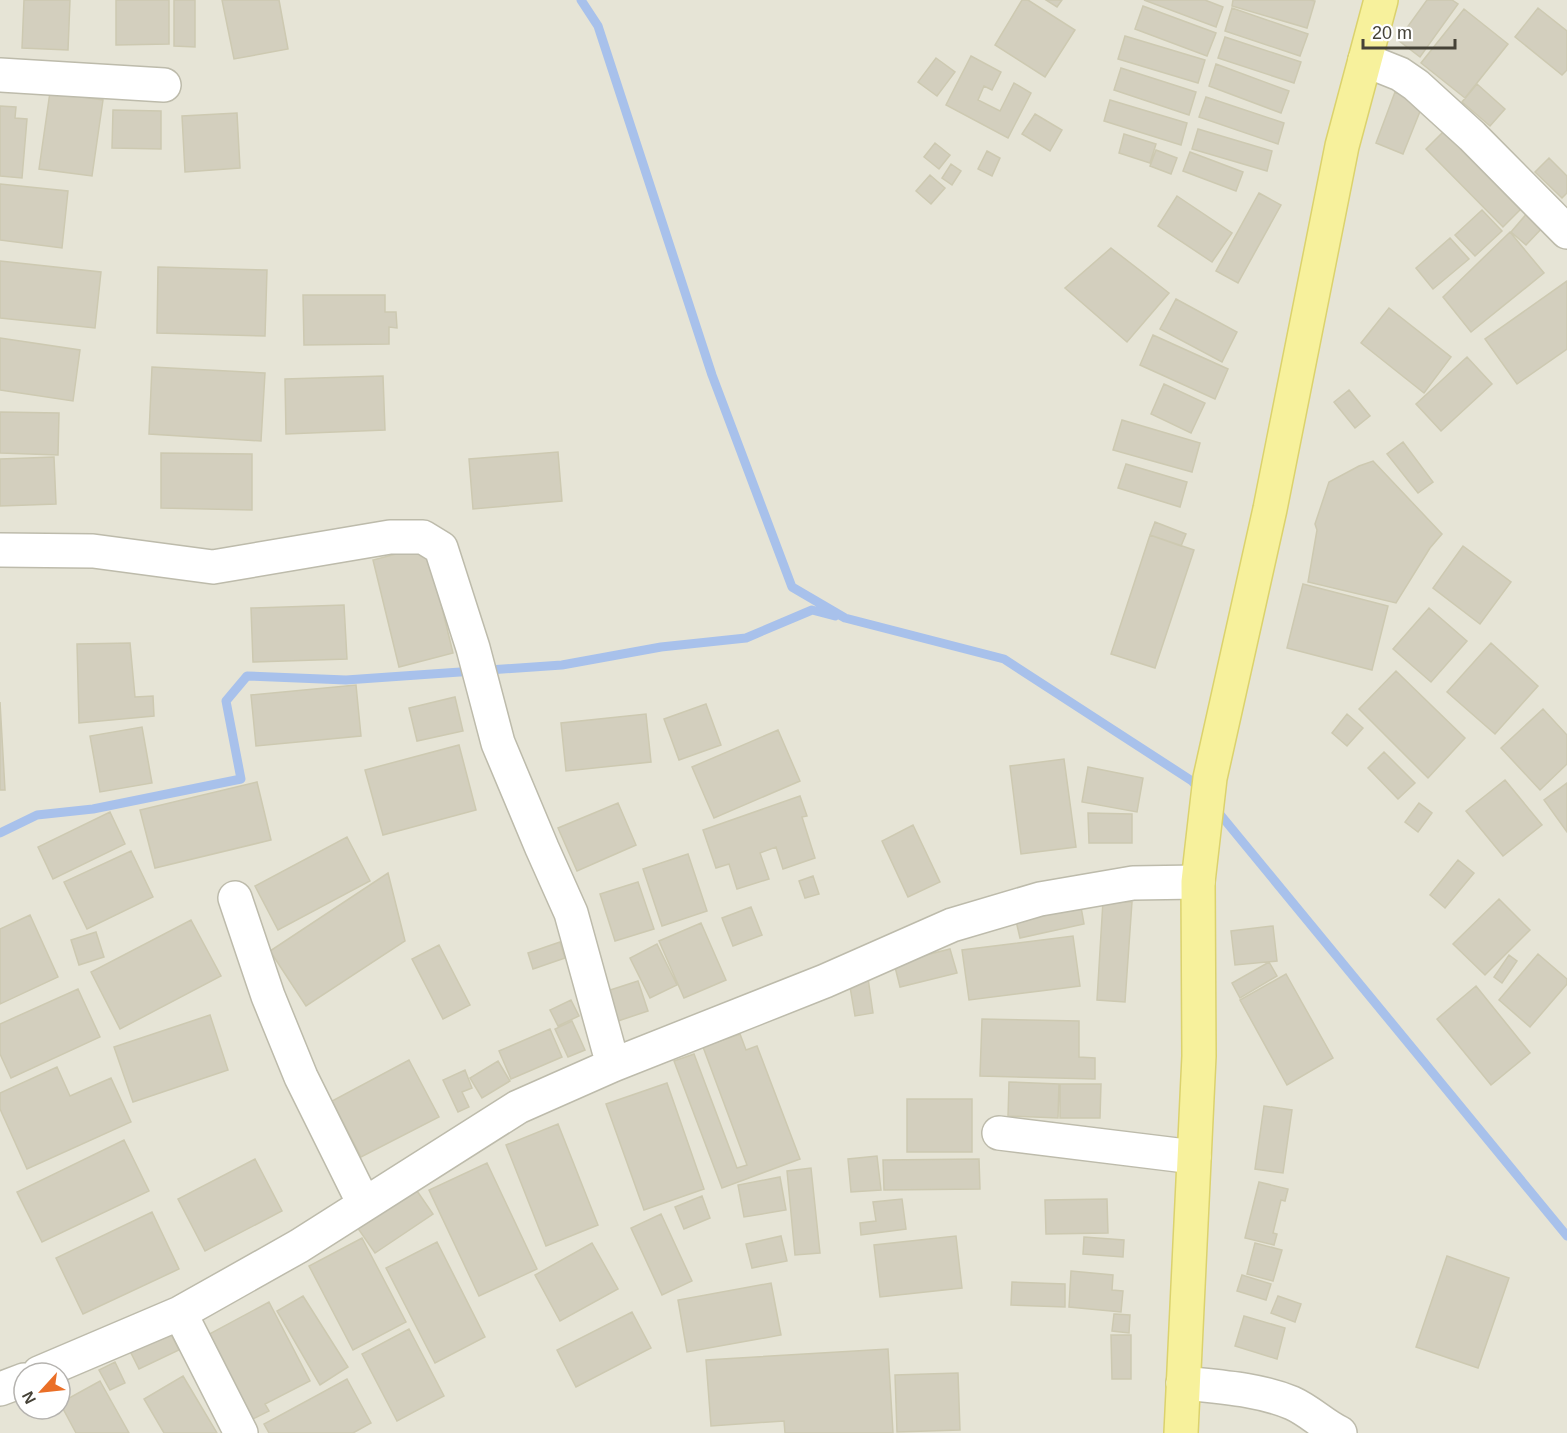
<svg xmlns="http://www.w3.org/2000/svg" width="1567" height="1433" font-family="Arial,sans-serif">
<rect width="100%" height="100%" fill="#f2f1e7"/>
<path fill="#e6e4d6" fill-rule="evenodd" d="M0,0H1567V1433H0ZM24,1373H60V1409H24Z"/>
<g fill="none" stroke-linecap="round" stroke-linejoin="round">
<path stroke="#a8c1eb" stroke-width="9" d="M581,0L598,26L712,375L792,587L845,618L1004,659L1192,781L1200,790
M1214,807L1567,1236
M0,833L37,815L93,809L241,779L226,701L247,676L346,680L562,665L661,647L746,638L812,610L835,616"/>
</g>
<path fill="#d3cfbe" stroke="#cdc9b1" stroke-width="1.5" d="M24,0H70L68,50L22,48Z
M116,0H169V44L116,45Z
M174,0H195V47L174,46Z
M222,0H279L288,49L234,59Z
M1022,0H1028L1075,30L1045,77L995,45Z
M1046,0H1062L1057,7Z
M1144,0H1205L1223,7L1216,27Z
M1233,0H1310L1315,1L1307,28L1232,6Z
M1427,0H1452L1458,4L1420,57L1398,40Z
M1143,6L1216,33L1207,56L1135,29Z
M1232,8L1308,34L1300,56L1225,31Z
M1538,8L1567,31V70L1562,75L1515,37Z
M1464,9L1508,44L1465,98L1421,63Z
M1125,36L1205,60L1198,83L1118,59Z
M1225,37L1301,62L1294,83L1218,58Z
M971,56L1001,72L992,90L984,86L978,100L1000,111L1014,83L1031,93L1008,138L946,105Z
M936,58L955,72L937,96L918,82Z
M1216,64L1289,91L1281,113L1209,86Z
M1121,68L1196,92L1189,115L1114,90Z
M1477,84L1505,109L1490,126L1462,102Z
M50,92L103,100L92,176L39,169Z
M1395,92L1423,104L1403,154L1376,143Z
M1206,97L1284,123L1278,144L1199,117Z
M1110,100L1187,123L1181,145L1104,121Z
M0,106L16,107L15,118L27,119L22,178L0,176Z
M113,110L161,111V149L112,148Z
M237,113L240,168L185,172L182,116Z
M1035,114L1062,130L1050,151L1022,134Z
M1448,127L1525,205L1503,227L1426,149Z
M1198,129L1272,151L1267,171L1192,149Z
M1124,134L1156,144L1150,163L1119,153Z
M935,143L950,155L939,169L924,157Z
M1156,150L1177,158L1171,174L1150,166Z
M987,151L1000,158L992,176L978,169Z
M1190,152L1243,172L1236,191L1183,171Z
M1549,158L1567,176V193L1562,198L1535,172Z
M951,164L961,171L952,185L942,178Z
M930,175L945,188L931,204L916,191Z
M0,184L68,191L62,248L0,240Z
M1259,193L1281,205L1238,283L1216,271Z
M1177,196L1232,233L1212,262L1158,226Z
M1482,210L1502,231L1475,256L1455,235Z
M1529,211L1545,225L1526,245L1511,232Z
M1510,232L1544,273L1471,332L1443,297Z
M1450,238L1469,259L1433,289L1416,268Z
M1111,248L1169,293L1127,342L1065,288Z
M0,261L101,272L95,328L0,318Z
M158,267L267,270L265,336L157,333Z
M1567,281V349L1517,384L1485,339Z
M303,295H385V312H396L397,328L389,327V344L304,345Z
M1176,299L1237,332L1222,362L1160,329Z
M1389,308L1451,357L1424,393L1361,343Z
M1153,335L1228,369L1215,399L1140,365Z
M0,338L80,350L73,401L0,390Z
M1467,357L1492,384L1441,431L1416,404Z
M152,367L265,373L261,441L149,434Z
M383,376L385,430L286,434L285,379Z
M1164,384L1205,403L1191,433L1151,414Z
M1349,390L1370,416L1355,428L1334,402Z
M0,412L59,413L58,455L0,453Z
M1122,420L1200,443L1192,472L1113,450Z
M1403,442L1433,482L1418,493L1387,454Z
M558,452L562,501L473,509L469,459Z
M161,453L252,454V510L161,508Z
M54,457L56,504L0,506V459Z
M1373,461L1442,534L1430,548L1396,603L1308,582L1317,530L1315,524L1329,482L1359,466Z
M1126,464L1187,482L1180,507L1118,488Z
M1155,522L1186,534L1181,546L1150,535Z
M1150,535L1194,550L1155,668L1111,654Z
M427,546L453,653L399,667L373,560Z
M1463,546L1511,582L1480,624L1433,588Z
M1303,584L1388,606L1372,670L1287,648Z
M344,605L347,659L253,662L251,608Z
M1429,608L1467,641L1431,682L1393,649Z
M130,643L135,697L153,696L154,716L79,723L77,644Z
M1491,643L1538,686L1495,734L1447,692Z
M1396,671L1465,738L1428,778L1359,709Z
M356,685L361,736L256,746L251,695Z
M455,697L463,731L417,741L409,708Z
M0,702L5,790H0Z
M706,704L721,745L679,760L664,719Z
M1543,709L1567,735V764L1540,790L1501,748Z
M646,714L651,762L566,771L561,723Z
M1347,714L1363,728L1347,746L1332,733Z
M142,727L152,783L100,792L90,736Z
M778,730L800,781L714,818L692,767Z
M459,745L476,810L383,835L365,770Z
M1384,752L1415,783L1398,799L1368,768Z
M1064,759L1076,847L1021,854L1010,766Z
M1088,767L1143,778L1137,812L1082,802Z
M1505,780L1542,825L1503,856L1466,811Z
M257,782L271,840L155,868L140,810Z
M1567,783V832L1544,800Z
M800,796L807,816L802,817L815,858L783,869L776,847L760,853L769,879L737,889L729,864L716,868L703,830Z
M618,803L636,845L577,871L558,828Z
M1419,803L1432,813L1418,832L1405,822Z
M110,812L125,844L53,879L38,847Z
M1088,813L1132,814V843H1089Z
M913,825L940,882L908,897L882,841Z
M347,837L370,881L278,930L255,886Z
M131,851L153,897L87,929L64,882Z
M688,854L707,911L662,926L643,869Z
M1458,860L1474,873L1445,908L1430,895Z
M388,873L405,941L306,1006L270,951Z
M813,876L819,894L805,898L799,881Z
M638,882L654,929L615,941L600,894Z
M1499,899L1530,930L1485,975L1453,944Z
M1103,901L1132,902L1125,1002L1097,1000Z
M751,907L762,935L733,946L722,918Z
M1081,907L1084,924L1020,938L1016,921Z
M30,915L58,977L0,1004V929Z
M191,920L221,976L120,1029L91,972Z
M701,923L726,980L684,998L659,941Z
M1273,926L1277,961L1235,965L1231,931Z
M96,932L104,957L79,965L71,940Z
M1073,936L1080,986L969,1000L962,950Z
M560,942L565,958L533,969L528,953Z
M657,944L677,985L650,998L630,958Z
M439,945L470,1005L443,1019L412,959Z
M950,949L957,973L900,987L894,963Z
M1538,954L1567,979V984L1530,1027L1499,1000Z
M1509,955L1517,961L1502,983L1494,977Z
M1269,962L1277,976L1240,998L1232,983Z
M1286,974L1333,1058L1287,1085L1240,1000Z
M868,978L873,1013L855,1016L849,981Z
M638,981L648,1011L612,1023L601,993Z
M1476,986L1530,1053L1491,1085L1437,1019Z
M78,989L100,1037L11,1078L0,1054V1024Z
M571,1000L579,1016L558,1026L550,1010Z
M210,1015L228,1070L133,1102L114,1047Z
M982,1019L1079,1021V1057L1095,1058V1079L980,1076Z
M572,1021L585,1050L568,1057L555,1029Z
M550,1029L562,1057L511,1079L499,1051Z
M740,1034L746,1050L757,1046L800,1159L722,1188L674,1061L694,1054L737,1168L747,1165L703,1047Z
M409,1060L439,1117L361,1157L332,1101Z
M498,1061L510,1081L482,1098L470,1078Z
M57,1067L70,1096L111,1078L131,1122L27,1169L0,1109V1093Z
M465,1070L472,1088L462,1092L469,1107L458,1112L443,1080Z
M1009,1082L1059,1084L1058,1118L1008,1116Z
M667,1083L704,1189L644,1210L606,1104Z
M1060,1084H1101L1100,1118H1060Z
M907,1099H972V1152H907Z
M1264,1106L1292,1110L1283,1173L1255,1169Z
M558,1124L598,1225L546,1246L506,1145Z
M124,1140L149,1191L42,1242L17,1192Z
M877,1156L881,1190L851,1192L848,1159Z
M255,1159L282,1211L205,1251L178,1199Z
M979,1159L980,1189L884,1190L883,1160Z
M487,1163L537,1269L479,1296L429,1190Z
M811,1168L820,1253L795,1255L787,1171Z
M780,1177L786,1210L744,1217L738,1185Z
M1259,1182L1288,1189L1285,1201L1281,1200L1273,1233L1277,1234L1274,1245L1245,1238Z
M415,1188L433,1214L375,1253L357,1227Z
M702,1196L710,1218L684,1229L675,1207Z
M902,1199L906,1229L861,1235L860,1223L876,1221L873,1202Z
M1107,1199L1108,1233L1046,1234L1045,1200Z
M152,1212L179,1269L83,1314L56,1258Z
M661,1214L692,1281L662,1295L631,1228Z
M781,1236L787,1261L752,1268L746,1244Z
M956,1236L962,1288L880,1297L874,1245Z
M1084,1237L1124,1240L1123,1257L1083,1254Z
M362,1238L406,1322L353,1350L309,1266Z
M437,1242L485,1337L435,1363L386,1268Z
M592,1243L618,1289L560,1321L535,1275Z
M1255,1243L1282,1250L1273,1281L1247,1274Z
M1447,1256L1509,1278L1478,1368L1416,1347Z
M1071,1271L1113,1275L1112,1290L1123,1291L1121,1312L1069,1307Z
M1242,1275L1271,1284L1266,1300L1237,1291Z
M1012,1282L1065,1284V1307L1011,1305Z
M771,1283L781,1335L687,1352L678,1300Z
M303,1296L348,1367L320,1385L277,1311Z
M1278,1296L1301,1304L1295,1322L1271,1313Z
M269,1302L310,1381L265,1404L269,1411L247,1422L202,1338Z
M632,1312L651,1348L576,1387L557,1350Z
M1114,1314L1130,1315L1129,1333L1112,1331Z
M1244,1316L1285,1328L1277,1359L1235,1346Z
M409,1329L444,1396L397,1421L362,1354Z
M169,1330L179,1350L139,1369L129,1349Z
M1111,1335H1131V1379H1112Z
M888,1349L893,1433H785L784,1421L711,1426L706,1360Z
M115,1362L125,1383L110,1390L99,1370Z
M958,1373L960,1430L897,1432L895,1375Z
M183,1376L217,1433H164L144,1399Z
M347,1379L371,1423L353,1433H269L264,1424Z
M100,1381L129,1433H76L60,1403Z"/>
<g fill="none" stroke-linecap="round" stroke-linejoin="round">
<g stroke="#bdbbab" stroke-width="36">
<path id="minor" d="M1365,60L1400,74L1416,85L1472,136L1567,232
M0,75L164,85
M0,550L93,551L213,567L390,537H423L441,548L473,648L498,743L542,848L571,913L613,1065
M235,898L268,996L301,1077L364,1204
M999,1133L1194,1157
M180,1313L241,1433
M39,1373L180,1313L299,1246L518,1107L613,1065L825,981L952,925L1040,899L1133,883L1198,882
M1183,1383C1220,1387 1258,1389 1292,1403C1310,1411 1323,1425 1340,1433
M0,1389L24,1380"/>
</g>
<g stroke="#dbd26d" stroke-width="36">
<path id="major" d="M1181,1433L1199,1056L1198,882L1210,778L1270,509L1342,146L1381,0"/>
</g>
<use href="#minor" stroke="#fff" stroke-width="33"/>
<use href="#major" stroke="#f7f19c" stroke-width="33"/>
</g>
<g transform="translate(42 1391) rotate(243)"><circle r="28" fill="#ffffff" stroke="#b5b3af" stroke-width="1.5"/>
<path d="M0-4.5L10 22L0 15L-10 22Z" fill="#ea6f27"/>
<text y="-9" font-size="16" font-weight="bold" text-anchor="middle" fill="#454237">N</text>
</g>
<path d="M1363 39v9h92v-9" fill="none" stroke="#454237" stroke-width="3"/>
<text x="1372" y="39" font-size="18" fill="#454237" stroke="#ffffff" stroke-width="4.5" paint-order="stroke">20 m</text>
</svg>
